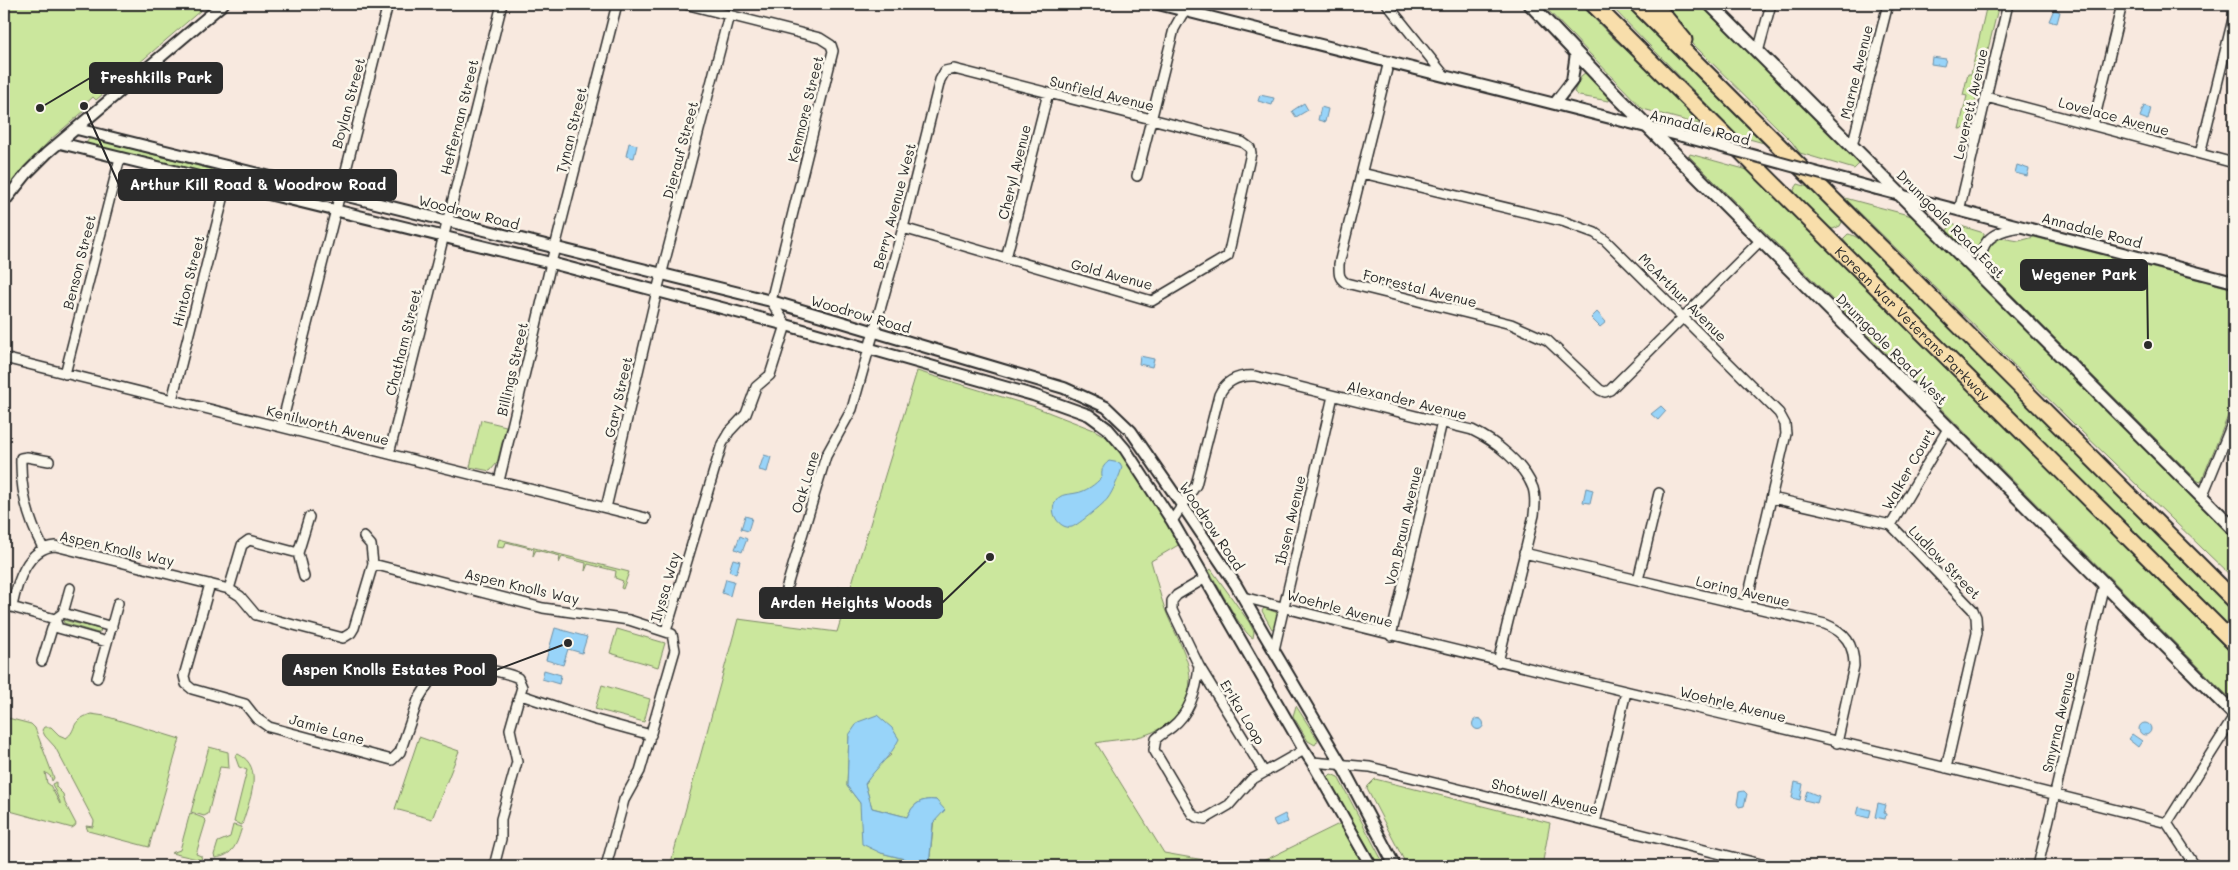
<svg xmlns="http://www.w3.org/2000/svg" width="2238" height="870" font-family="Mali,sans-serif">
<rect width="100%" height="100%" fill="#f8e9df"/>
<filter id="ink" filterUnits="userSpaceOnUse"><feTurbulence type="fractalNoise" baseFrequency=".02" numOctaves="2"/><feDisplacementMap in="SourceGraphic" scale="10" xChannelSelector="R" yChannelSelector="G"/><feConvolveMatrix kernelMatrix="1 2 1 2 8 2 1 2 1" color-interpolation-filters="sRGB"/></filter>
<g filter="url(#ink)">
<path fill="#cbe79d" stroke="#7b8964" d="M4,4H208L96,100L93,97L81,108L84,111L50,140L4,191Z
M1542,4H1580L1615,40L1684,101L1709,127L1643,109Z
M1609,4H1633L1775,146L1738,136Z
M1659,4H1702L1860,163L1854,169L1800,153L1792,142L1694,45Z
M1987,4H1999L1970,124L1967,128L1959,129L1967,96L1963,95L1968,74H1971Z
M1585,73L1610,97L1609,101L1579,96L1574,92L1582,75Z
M90,138L214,170L212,176L92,145L86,143Z
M1690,154L1755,172L1761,181L2234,656V702L1689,156Z
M1798,184L1815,189L1843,220L1840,226L1833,229L1827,227L1795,194L1794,190Z
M1845,198L1912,216L2234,539V579L2079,429Z
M1951,223L1984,233V237L1980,242L1975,254H1971L1947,231Z
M1848,234C1860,234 1906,277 1915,288C1925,300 1920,300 1936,309L2234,607V633L1851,249L1843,239Z
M2034,237L2234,289V401L2201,482L2198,481L1987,270C1981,255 1989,245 2001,238L2019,241Z
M917,371L1035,407L1094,430L1110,439L1118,447L1180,544L1151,561C1156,577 1159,593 1165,609C1172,628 1185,649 1189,669C1194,699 1176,724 1148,734C1132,740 1113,739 1096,743L1164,853L1238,866H929L936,800C921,798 913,804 907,817L872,808L865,784L877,766L891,755L849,735L847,786L860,803L881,853L905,859L911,866H670L738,619L837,632Z
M481,420L506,426L497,463L490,471L470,467Z
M499,539L629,572L623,589L621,588L623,581L615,578L616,571L588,564L585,571L586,563L562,557L559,563L560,556L536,550L533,556L534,549L506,542L504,548L497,547Z
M1211,569L1249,622L1254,632L1253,638C1243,635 1217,583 1209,571Z
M1264,608L1278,613L1276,628L1272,629L1262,611Z
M63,620L99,629L101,631L98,633L64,623Z
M617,629L665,643L658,667L610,653Z
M602,685L650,699L644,722L595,709Z
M1296,706L1318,740L1315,745L1308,741L1293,716Z
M91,714L105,716L180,739L149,847L88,831L86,826L93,827L94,821L55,747L45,736L42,730L44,727H51L59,735L66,738C78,730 69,721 91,714Z
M4,717L31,724L35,728L54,778L52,781L51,777L45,772L47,783L50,785L60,804V802L52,784L56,782V787L63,794L65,803L76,824L75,826L72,828L10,811L4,806Z
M419,737L459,751L432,819L395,809Z
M209,747L228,752L229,768L220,767L208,814L204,816L191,812Z
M238,754C266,767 248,803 242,825L234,822L247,770L239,767L235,756Z
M1331,774L1338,777L1385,866H1379L1330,783L1328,777Z
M1375,779L1550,823L1542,866H1407L1367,789L1368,786Z
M190,813L203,818L206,821L196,854L201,856L202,860L171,853L180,850Z
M1341,823L1368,866H1253Z
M233,825L242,827C237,843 234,856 215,858L214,855L218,842L230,837Z"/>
<path fill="#98d4f9" stroke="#6c90a7" d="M2054,9L2060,12L2057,23L2049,21Z
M1932,57L1946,59L1944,66L1931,64Z
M1260,95L1274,98L1272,105L1258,101Z
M1304,103L1308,110L1296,117L1292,111Z
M2144,106L2151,108L2148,120L2140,117Z
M1321,107L1328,109L1325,122L1318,120Z
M629,143L637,145L634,158L626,156Z
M2017,165L2029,169L2027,176L2015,173Z
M1597,312L1606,322L1600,327L1591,318Z
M1140,356L1154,359L1152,367L1139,364Z
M1661,406L1666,411L1658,420L1651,414Z
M764,455L771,457L767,472L759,470Z
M1109,461L1120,463L1122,467C1121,473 1112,493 1108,498C1105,503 1078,525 1072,527C1059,530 1048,511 1056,501C1061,493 1068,495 1076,493C1085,492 1096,484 1102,477C1101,469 1103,466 1109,461Z
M1586,488L1593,490L1590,503L1583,502Z
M745,516L752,518L748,531L741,529Z
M740,536L747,539L742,552L735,549Z
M733,559L740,561L736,574L729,571Z
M726,579L734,581L730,596L722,593Z
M838,587L845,589L842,603L834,601Z
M555,628L587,637L582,653L568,649L563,665L546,660Z
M544,670L561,675L559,684L542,679Z
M877,715L892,728L899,739C890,758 877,766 865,784L872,808L907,817C913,804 921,798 936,800L945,810L933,823L929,866H911L905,859L881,853L862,844L860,803L847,786L849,735L858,722Z
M1472.5 724a5.5 5.5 0 1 1 11 0a5.5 5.5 0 1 1-11 0Z
M2139 729a6 6 0 1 1 12 0a6 6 0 1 1-12 0Z
M2132,734L2142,741L2138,747L2128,739Z
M1795,782L1803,784L1800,800L1792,798Z
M1744,791L1747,794L1744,806L1739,807L1737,804L1739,792Z
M1807,791L1819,796L1817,803L1804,800Z
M1878,803L1886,805L1884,813L1886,814L1885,819L1875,817Z
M1859,807L1871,810L1869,818L1857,815Z
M1285,814L1288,822L1276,826L1273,820Z"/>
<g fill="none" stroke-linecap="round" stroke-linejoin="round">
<g stroke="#2b2b2b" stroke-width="12">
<path id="minor" d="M1387,4L1444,75
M1758,52L1771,4
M1389,61L1339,264C1339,273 1338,278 1346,283L1511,324L1547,340L1600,390L1605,392L1610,390L1761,240
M1986,97L2234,163
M2093,125L2122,4
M1852,146L1888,4
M2200,154L2234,15
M1362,173L1565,222L1595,233L1606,241L1779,413L1785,424L1786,434L1746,606
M1137,176L1174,29L1188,4
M1959,211L2008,4
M1006,258L1048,93
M1984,277C1975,244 1989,231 2022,227
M4,358L646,518
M65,374L120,158
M172,400L231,168
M281,427L388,4
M389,454L502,4
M499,481L551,263L617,4
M2202,497L2234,419
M1772,498L1891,525L1973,610L1976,617L1977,633L1946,768
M606,508L657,291L729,15
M1172,521L1196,485L1219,395C1226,380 1239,375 1255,376L1472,430C1495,441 1524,464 1533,488C1536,497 1535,506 1534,515L1498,662
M1891,525L1949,427
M43,548C28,519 20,491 21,458L27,457L49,461
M1524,553L1825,624C1845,632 1854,644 1854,666L1837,743
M373,564L543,608L629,620L672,634L675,650L640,771L624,800L606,866
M304,577L298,553L309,517
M1204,579L1177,595L1172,601V610L1199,666C1197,689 1191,712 1172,727C1167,731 1161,734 1156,739L1154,750L1192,814L1196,817L1205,819L1229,805L1251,780L1304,750
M1638,580L1659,493
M210,584L184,676L186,684L192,689L245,704L256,718L269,727L392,760L400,752L418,700L439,666C449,661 507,672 518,678L522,687L510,729L517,762L501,819V839L494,866
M229,589L242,545L249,540L298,553
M1243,597C1550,677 1860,743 2167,823L2195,866
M783,599L826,456L852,409L903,228L940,80L945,71L954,69L1242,142L1250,148L1251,153L1228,256L1152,301L903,228
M4,605L55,619
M12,606C17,583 27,548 55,546L229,589L240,596L256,615L343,638L351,633L354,628L373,564L371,545L364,537
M63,613L70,588
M55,619L58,628L107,642
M666,631L722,444L729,432L746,414L756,387L770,375L786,325L771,301L833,51L831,45L820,38L685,4
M1391,636L1442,422
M1274,650L1333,396
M42,661L55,619L63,613L112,627
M1199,666L1264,772
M97,678L118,603
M521,695L596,720L651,735
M1312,762L1370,767L1769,866
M1595,823L1626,692
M2167,823L2234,717
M4,866H5
M2038,866L2104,584"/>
</g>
<g stroke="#2b2b2b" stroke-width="14">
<path id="tertiary" d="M1158,4L1682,136
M1555,103L1572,81L1576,53
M77,129L771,301L1064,388L1106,407L1131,431L1182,505L1236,585L1263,632L1341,764L1395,866
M60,143L551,263L786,325L1033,395L1089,415L1108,429L1125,449L1172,521L1304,750L1312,762L1371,866
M1877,189L2234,282
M4,202L28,172L47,153L223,4"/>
</g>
<g stroke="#2b2b2b" stroke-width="16">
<path id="secondary" d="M1530,4L1616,95L2234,714
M1710,4L2234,529"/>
</g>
<g stroke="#2b2b2b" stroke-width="19">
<g id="motorway">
<path id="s1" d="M1593,4L2234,643"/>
<path d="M1637,4L2234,600"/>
<path d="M1654,4L1684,40"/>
</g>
</g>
<use href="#minor" stroke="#fbf7ec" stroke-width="9"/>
<use href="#tertiary" stroke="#fbf7ec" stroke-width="10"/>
<use href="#secondary" stroke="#fbf7ec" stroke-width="12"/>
<use href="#motorway" stroke="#f8deab" stroke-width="15"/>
<g stroke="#2b2b2b" stroke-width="14" stroke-linecap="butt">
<path id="tertiary-bridge" d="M1682,136L1877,189"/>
</g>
<use href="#tertiary-bridge" stroke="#fbf7ec" stroke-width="10"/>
</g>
</g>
<g text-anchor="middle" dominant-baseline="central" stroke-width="5" stroke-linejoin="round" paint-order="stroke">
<g font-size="14" fill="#2b2b2b" stroke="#fbf7ec">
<text transform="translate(1856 72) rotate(-76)">Marne Avenue</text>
<text transform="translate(1102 93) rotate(14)">Sunfield Avenue</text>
<text transform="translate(348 103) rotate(-75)">Boylan Street</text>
<text transform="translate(1970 104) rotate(-77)">Leverett Avenue</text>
<text transform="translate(805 109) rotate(-76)">Kenmore Street</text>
<text transform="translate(2114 116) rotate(15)">Lovelace Avenue</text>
<text transform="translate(459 117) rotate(-76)">Heffernan Street</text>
<text transform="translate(1700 127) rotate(15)">Annadale Road</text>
<text transform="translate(571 130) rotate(-76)">Tynan Street</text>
<text transform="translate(680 150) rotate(-75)">Dierauf Street</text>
<text transform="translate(1014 172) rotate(-76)">Cheryl Avenue</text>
<text transform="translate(894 206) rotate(-75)">Berry Avenue West</text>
<text transform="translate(469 212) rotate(14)">Woodrow Road</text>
<text transform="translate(1951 224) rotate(45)">Drumgoole Road East</text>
<text transform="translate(2092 230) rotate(15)">Annadale Road</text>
<text transform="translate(79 262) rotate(-76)">Benson Street</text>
<text transform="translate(1112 274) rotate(15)">Gold Avenue</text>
<text transform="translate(188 281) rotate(-76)">Hinton Street</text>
<text transform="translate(1420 288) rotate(14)">Forrestal Avenue</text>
<text transform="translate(1683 297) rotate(45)">McArthur Avenue</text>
<text transform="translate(861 314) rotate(16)">Woodrow Road</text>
<text stroke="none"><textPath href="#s1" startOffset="452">Korean War Veterans Parkway</textPath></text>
<text transform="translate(403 342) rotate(-76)">Chatham Street</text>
<text transform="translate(1892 349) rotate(45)">Drumgoole Road West</text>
<text transform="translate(512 369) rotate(-77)">Billings Street</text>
<text transform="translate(618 397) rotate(-77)">Gary Street</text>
<text transform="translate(1407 400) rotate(14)">Alexander Avenue</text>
<text transform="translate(328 425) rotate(14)">Kenilworth Avenue</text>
<text transform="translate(1908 469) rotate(-60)">Walker Court</text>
<text transform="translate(805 482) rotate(-73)">Oak Lane</text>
<text transform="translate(1290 520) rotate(-77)">Ibsen Avenue</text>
<text transform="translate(1212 526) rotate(56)">Woodrow Road</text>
<text transform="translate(1403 526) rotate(-77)">Von Braun Avenue</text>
<text transform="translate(117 548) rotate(13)">Aspen Knolls Way</text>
<text transform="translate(1945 562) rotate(46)">Ludlow Street</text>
<text transform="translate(522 586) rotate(13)">Aspen Knolls Way</text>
<text transform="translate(665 587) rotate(-74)">Ilyssa Way</text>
<text transform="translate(1743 591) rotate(13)">Loring Avenue</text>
<text transform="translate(1340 608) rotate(15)">Woehrle Avenue</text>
<text transform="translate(1733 704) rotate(14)">Woehrle Avenue</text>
<text transform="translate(1243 712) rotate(59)">Erika Loop</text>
<text transform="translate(2058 722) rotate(-77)">Smyrna Avenue</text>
<text transform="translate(327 729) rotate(16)">Jamie Lane</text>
<text transform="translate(1545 796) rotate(14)">Shotwell Avenue</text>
</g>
</g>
<path fill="none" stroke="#2b2b2b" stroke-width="2" d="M40 108L90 78M84 106L119 185M2148 345L2147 275M990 557L942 603M568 643L496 670"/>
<g fill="#2b2b2b" stroke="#fbf7ec" stroke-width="2">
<circle cx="40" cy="108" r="5"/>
<circle cx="84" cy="106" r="5"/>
<circle cx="2148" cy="345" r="5"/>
<circle cx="990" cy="557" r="5"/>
<circle cx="568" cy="643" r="5"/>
</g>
<g fill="#2b2b2b" stroke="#2b2b2b" stroke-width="2">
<rect x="90" y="63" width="132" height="30" rx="5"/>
<rect x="119" y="170" width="277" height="30" rx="5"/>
<rect x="2021" y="260" width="126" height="30" rx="5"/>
<rect x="760" y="588" width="182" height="30" rx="5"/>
<rect x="283" y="655" width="213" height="30" rx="5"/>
</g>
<g font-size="15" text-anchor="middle" font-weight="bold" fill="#fff">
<text x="156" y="83">Freshkills Park</text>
<text x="258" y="190">Arthur Kill Road &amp; Woodrow Road</text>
<text x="2084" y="280">Wegener Park</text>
<text x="851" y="608">Arden Heights Woods</text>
<text x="389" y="675">Aspen Knolls Estates Pool</text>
</g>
<rect width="2238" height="870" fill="none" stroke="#fbf7ec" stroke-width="20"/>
<rect x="10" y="10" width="2218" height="850" fill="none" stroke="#2b2b2b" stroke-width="2" filter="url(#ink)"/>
</svg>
